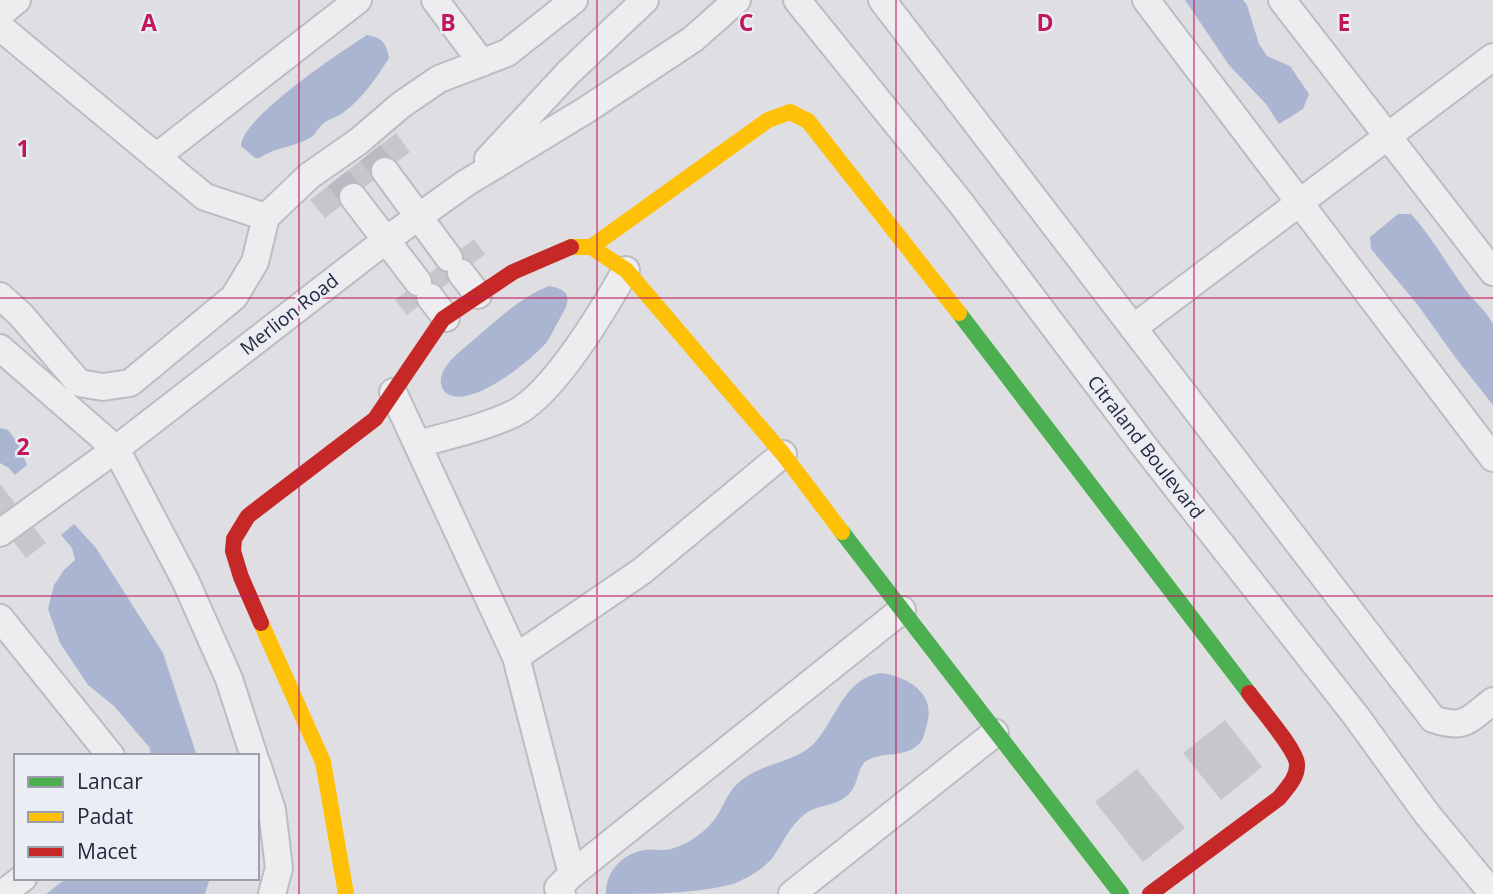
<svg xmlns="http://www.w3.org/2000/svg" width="1493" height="894" font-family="'Open Sans',sans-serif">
<rect width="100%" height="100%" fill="#dedee3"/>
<path fill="#aab6d1" d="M1185,0H1243L1247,5L1259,44L1267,56L1290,66L1309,94L1303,109L1279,124L1266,104L1229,65Z
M367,35C383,38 386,43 389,58C376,78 363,98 344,112C338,117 331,118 325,122C319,126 316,134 310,138C295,147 272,148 260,158H255L241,146C241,118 342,51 367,35Z
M1398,214H1411C1431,236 1445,261 1462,285C1471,299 1485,309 1493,324V405L1455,357L1417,304L1371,249L1370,237Z
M549,286C574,290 570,302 559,320C555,327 551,336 546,343C530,361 475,406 450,395C445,393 442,389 441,384C439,366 460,352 471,342C496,321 519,298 549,286Z
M0,428L8,430L19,444L27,465L15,475L9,468L0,463Z
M74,524L96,548L163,653L197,756H152L149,747L114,706L88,685L60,643L48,609L54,585L64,570L75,560L72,548L61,535Z
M881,673C908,677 936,693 927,724C925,731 924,739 919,744C905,758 885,751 868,760C856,766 860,784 848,795C835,807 818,804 805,814C790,825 783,843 773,857C765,868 746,879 733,884C695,894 648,894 606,894C605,872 623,853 645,850C653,849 663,851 671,849C686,845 697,837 708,827C725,810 724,791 746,777C769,761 799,762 817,740C837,715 846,678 881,673Z
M67,878H210L205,894H46Z"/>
<path fill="#c6c7cb" d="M396,133L410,152L325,218L310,200Z
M474,239L485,254L407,315L395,300Z
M0,484L46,543L26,558L0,524Z
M1225,720L1262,767L1221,800L1183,753Z
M1137,769L1185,828L1143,862L1095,802Z"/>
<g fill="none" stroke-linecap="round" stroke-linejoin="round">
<path stroke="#b9bac2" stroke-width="26" stroke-dasharray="26 13" stroke-linecap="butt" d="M370,153L385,171
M338,178L353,197"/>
<g stroke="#bcbcc1" stroke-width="30">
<path id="street" d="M435,0L482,63
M797,0L960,202L1147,450L1356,716L1427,814L1493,894
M882,0L1433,719C1465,730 1468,720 1493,701
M1146,0L1493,458
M1282,0L1493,272
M0,14L17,0
M0,27L205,197L266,217
M156,157L358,0
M488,159L568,73L645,0
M385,171L449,258
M353,197L418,282
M461,273L478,295
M0,296L21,315L79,383L103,387L130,383L234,297L255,262L266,217L309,176L359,141L401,105L439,79L507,53L574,0
M430,297L446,318
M1133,328L1493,57
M0,348L116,449L185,580L229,679L254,756
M393,392L516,657L572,874
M418,444C450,435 484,428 515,413C554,393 604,309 626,270
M0,533L116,449L386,240L466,183L586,110L693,39L737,0
M0,618L111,756
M516,657L642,571L783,454
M257,764L272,810L279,868L272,894
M2,894L23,878
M562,894L558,888L572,874L902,610
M792,894L995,733"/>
</g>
<use href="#street" stroke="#ededf0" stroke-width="26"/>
<path stroke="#4caf50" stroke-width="16" d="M959,313L1249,693
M842,532L1121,894"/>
<path stroke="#ffc107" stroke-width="16" d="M571,247H591L768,120L790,112L808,121L959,313
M591,247L626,270L783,454L842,532
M261,623L323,762L346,894"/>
<path stroke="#c62828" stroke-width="16" d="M261,623L241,577L233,551L234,539L248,516L375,419L443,319L513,272L571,247
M1150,894L1279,798C1287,788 1298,777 1297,764C1296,749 1259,707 1249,693"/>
</g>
<path fill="none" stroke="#c2185b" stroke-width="2" stroke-opacity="0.55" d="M299,0V894M597,0V894M896,0V894M1194,0V894M0,298H1493M0,596H1493"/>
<g text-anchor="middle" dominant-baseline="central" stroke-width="5" stroke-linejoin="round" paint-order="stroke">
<g font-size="19" fill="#24293d" stroke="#eaedf4">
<text transform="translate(289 314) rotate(-38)">Merlion Road</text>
<text transform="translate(1146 447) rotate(52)">Citraland Boulevard</text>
</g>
</g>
<g font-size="23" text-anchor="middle" font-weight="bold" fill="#c2185b" stroke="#eaedf4" stroke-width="5" stroke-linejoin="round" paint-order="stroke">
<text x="149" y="31">A</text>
<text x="448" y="31">B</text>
<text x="746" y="31">C</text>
<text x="1045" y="31">D</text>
<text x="1344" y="31">E</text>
<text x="23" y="157">1</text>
<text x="23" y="455">2</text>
</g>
<rect x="14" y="754" width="245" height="126" fill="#eaedf4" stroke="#9b9fab" stroke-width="2"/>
<rect x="28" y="777" width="35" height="10" fill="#4caf50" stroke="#9b9fab" stroke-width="2"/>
<text x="77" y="789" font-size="21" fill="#24293d">Lancar</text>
<rect x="28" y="812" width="35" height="10" fill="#ffc107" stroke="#9b9fab" stroke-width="2"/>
<text x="77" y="824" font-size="21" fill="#24293d">Padat</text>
<rect x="28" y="847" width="35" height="10" fill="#c62828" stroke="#9b9fab" stroke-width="2"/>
<text x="77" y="859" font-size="21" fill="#24293d">Macet</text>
</svg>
